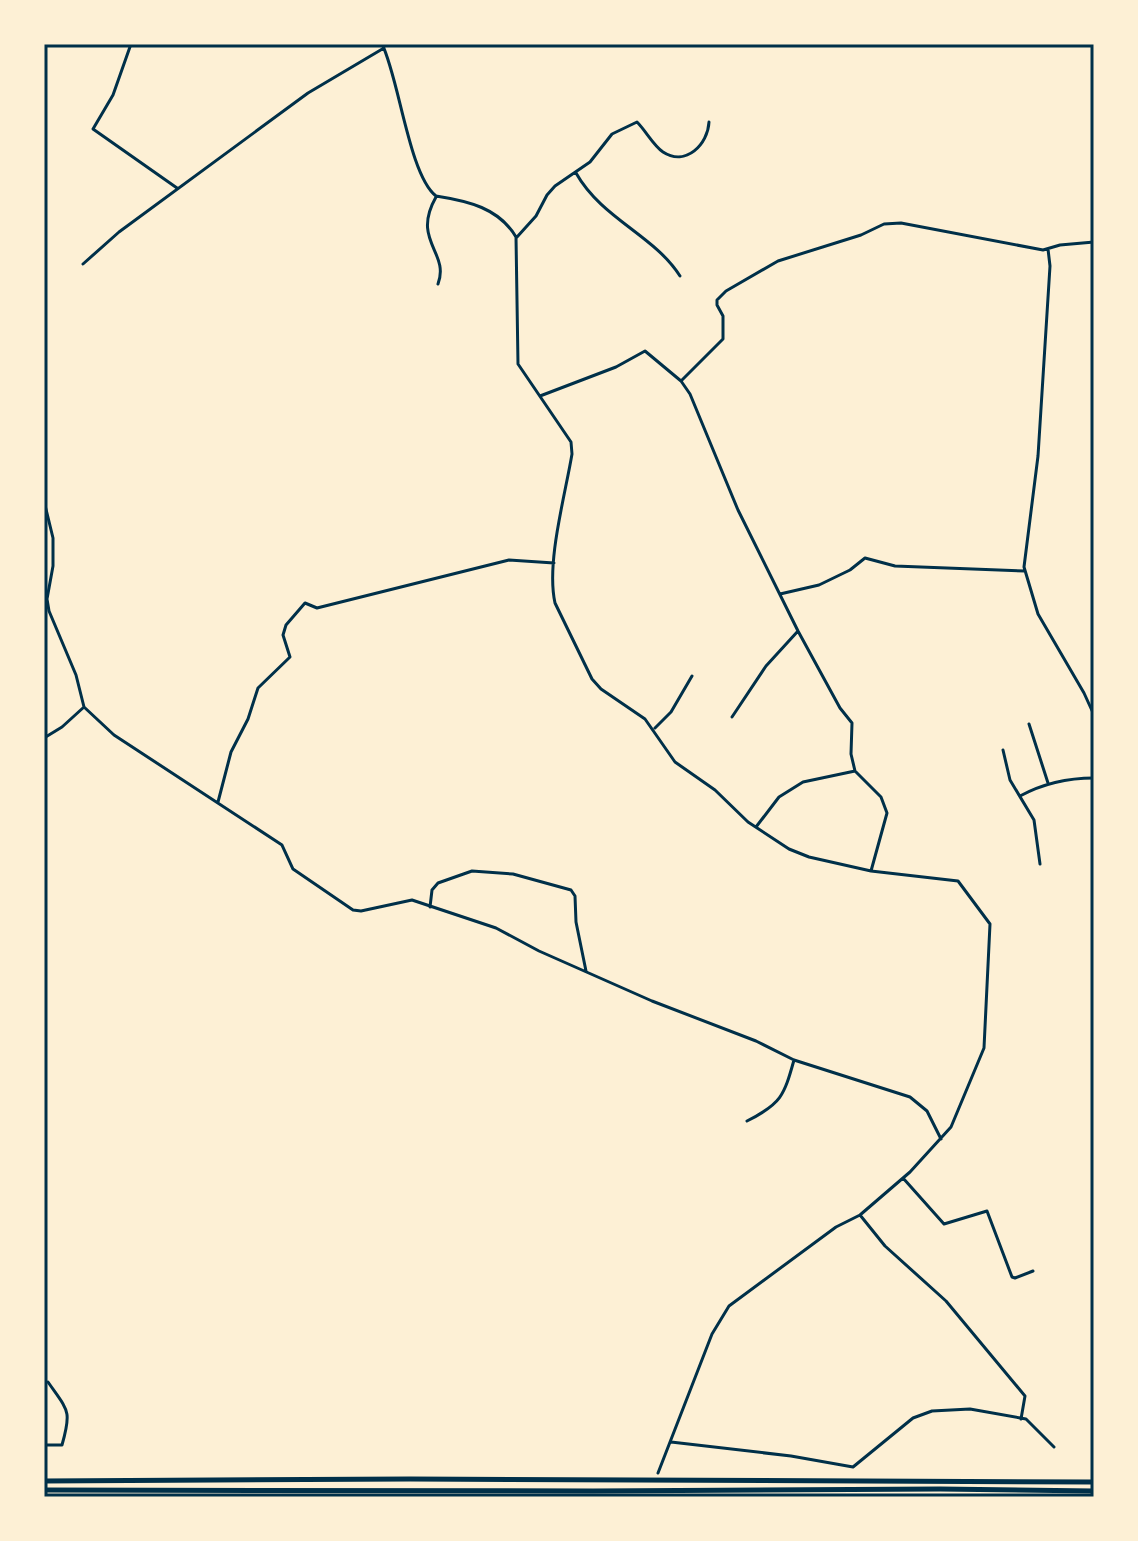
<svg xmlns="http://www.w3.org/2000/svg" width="1138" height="1541" font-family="Lato,sans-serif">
<rect width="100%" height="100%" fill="#fdf0d5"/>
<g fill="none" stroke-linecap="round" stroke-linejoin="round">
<path stroke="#003049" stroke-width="3" d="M131,44L113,95L93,129L177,188
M382,44C399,78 409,175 436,196C468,201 499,208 516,237L518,364L571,442L572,454C565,496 546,563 555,603L592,679L601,689L645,719L675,762L715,790L748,822L789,849L809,857L871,871L958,881L990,924L984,1048L951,1127L910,1172L860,1215L836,1227L729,1306L712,1334L658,1473
M1093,44L1094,46
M576,173C602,219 654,235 680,276
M436,197C411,241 450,252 438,284
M517,237L536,216L547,195L555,186L590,162L612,134L637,122C646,131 653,145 663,152C686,167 708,144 709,122
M1048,249L1050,266L1038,456L1024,567L1038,614L1084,693L1094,715
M83,264L119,232L308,93L384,48
M681,381L723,339V316L717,305V300L726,291L778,261L861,235L884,224L901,223L1043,250L1060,245L1094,242
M540,396L616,367L645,351L681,381L690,394L738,510L798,631L840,708L852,723L851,754L855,771L881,797L887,813L871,871
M44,501L53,538V566L47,599L49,611L76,675L84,707L114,735L282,845L293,869L353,910L361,911L412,900L496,928L539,951L652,1001L756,1041L794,1060L910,1097L927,1111L941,1139
M780,594L819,585L850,570L865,558L895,566L1025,571
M732,717L766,666L798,631
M1029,724L1048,783
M655,728L671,712L692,676
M44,738L62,727L84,707
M1003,750L1010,780L1034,820L1040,864
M1020,796C1044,783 1067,778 1094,778
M218,802L231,752L248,719L258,688L290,657L283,635L286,625L305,603L317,608L509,560L554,563
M756,827L779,797L803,782L855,771
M430,907L432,890L438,883L472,871L513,874L571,890L575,896L576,922L586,971
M747,1121C781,1104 784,1096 794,1060
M903,1178L944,1224L987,1211L1012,1277L1015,1278L1033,1271
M860,1215L885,1246L946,1301L1025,1396L1021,1419
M671,1442L791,1456L853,1467L913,1418L932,1411L970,1409L1026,1419L1054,1447
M44,1445H62C72,1410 68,1411 48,1382"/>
<path stroke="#003049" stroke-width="5" d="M44,1481L410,1479L1094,1482
M44,1490L593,1491L940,1489L1094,1491"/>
</g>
<rect width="1138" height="1541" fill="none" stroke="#fdf0d5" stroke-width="92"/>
<rect x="46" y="46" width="1046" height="1449" fill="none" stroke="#003049" stroke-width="3"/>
</svg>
